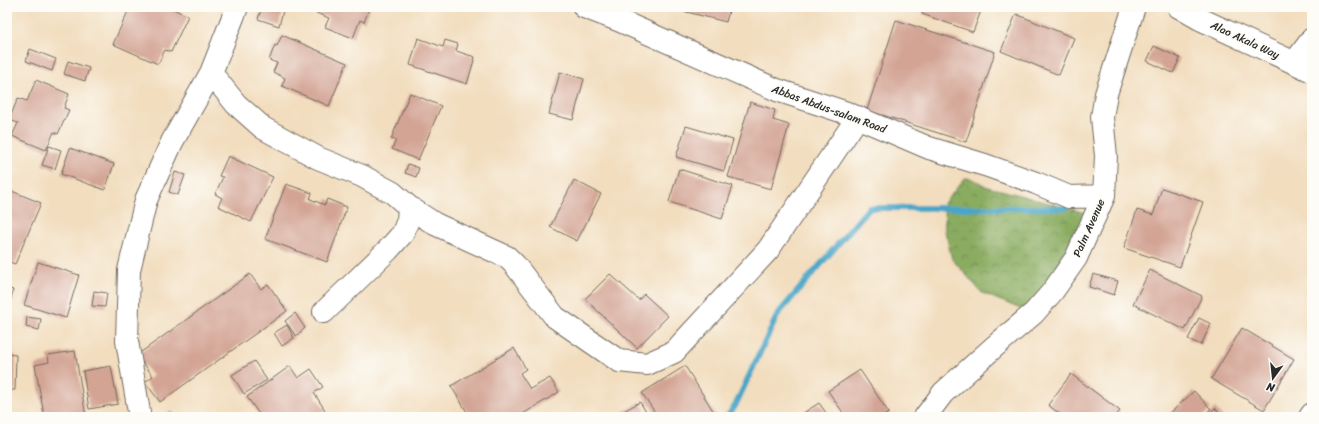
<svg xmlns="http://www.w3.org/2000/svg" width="1319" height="424" font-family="Sriracha,sans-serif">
<defs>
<pattern id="forest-crowns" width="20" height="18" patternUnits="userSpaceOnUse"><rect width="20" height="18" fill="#8aac61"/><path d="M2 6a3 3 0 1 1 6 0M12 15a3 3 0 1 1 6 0" fill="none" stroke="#718c50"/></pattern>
</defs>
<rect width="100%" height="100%" fill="#fdfcf7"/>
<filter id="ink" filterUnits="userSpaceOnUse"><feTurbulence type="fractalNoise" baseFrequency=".025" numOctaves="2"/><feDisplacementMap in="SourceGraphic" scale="8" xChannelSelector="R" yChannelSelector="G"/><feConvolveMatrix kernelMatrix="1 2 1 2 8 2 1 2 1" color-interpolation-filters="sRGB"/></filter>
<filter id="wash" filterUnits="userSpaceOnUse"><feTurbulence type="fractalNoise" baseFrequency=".012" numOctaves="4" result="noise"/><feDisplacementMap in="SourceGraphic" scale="16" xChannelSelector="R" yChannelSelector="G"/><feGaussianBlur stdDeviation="0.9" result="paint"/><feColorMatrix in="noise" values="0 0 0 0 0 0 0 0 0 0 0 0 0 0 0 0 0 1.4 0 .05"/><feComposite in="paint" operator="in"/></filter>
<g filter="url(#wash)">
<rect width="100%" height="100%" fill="#f2ddbe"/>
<path fill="url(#forest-crowns)" stroke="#5a6c46" d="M965,178C979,178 982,188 997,189L1097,216L1072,274L1023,310L982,293L952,259L945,231L944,203Z"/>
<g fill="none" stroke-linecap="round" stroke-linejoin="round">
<path stroke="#48a6c7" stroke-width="6" d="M170,417L171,415L173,417
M727,417L735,406L778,314L869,208H1066"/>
</g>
<g id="blocks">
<path fill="#d3a494" d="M130,7H169L188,16L171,52L165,50L158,64L113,44Z
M262,7H270L283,11L279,26L258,19Z
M301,7H370L364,22L360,20L353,38L325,27L329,18Z
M684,7H730L726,22L683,11Z
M925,7H978L982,8L973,32L922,14Z
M1016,14L1074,38L1059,75L1001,51Z
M896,20L995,52L966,142L867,110Z
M282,35L347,63L329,106L282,86L285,78L273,72L277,63L269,60L275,45L277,46Z
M418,38L443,47L445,40L458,44L456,51L475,57L467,84L410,65Z
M1154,46L1180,58L1173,73L1147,61Z
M30,49L56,59L52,71L26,61Z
M68,61L89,68L85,81L64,74Z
M560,72L584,79L573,120L549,114Z
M36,80L69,94L64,108L69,110L58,134L54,132L46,150L12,136L18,123L9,120L18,98L27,101Z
M410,93L441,106L418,160L392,149L396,140L391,139Z
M750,102L775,110L773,120L789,125L771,189L728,177Z
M686,126L733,140L724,171L676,157Z
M49,146L61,150L55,169L42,165Z
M70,148L114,164L105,190L61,174Z
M228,156L273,177L251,222L218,206L222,198L215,194L223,177L219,176Z
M408,164L419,168L416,177L405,173Z
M679,169L733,186L722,219L669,202Z
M175,172L185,175L178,195L169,192Z
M574,180L601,194L577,241L550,227Z
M286,184L312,193L310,199L325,205L327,199L347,207L327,262L265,239Z
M1162,188L1203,202L1180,267L1124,248L1137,210L1153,215Z
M7,189L41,203L15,264L7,261Z
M38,262L79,275L66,318L24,305Z
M1150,270L1202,296L1185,330L1133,304Z
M250,274L261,289L268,284L287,311L160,402L145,382L153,376L137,355Z
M610,274L639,300L644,294L668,316L637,348L585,299Z
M1093,274L1118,281L1114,295L1089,287Z
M7,288L13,290L8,312H7Z
M94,291L107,293L105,307L92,306Z
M295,313L305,328L296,336L285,321Z
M27,317L41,319L39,330L26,327Z
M1199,318L1211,324L1201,345L1188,339Z
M287,325L294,338L282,346L274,333Z
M1242,328L1294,359L1264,410L1211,379Z
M514,348L526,369L520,373L530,389L550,378L559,392L518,417H470L451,386Z
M75,351L86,417H49V414L44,415L35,365L49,362L48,355Z
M7,354L16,355L15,390H7Z
M254,361L267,380L244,394L232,375Z
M111,366L118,404L89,409L83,371Z
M290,366L298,378L311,369L323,387L314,393L325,410L315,417H261L247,397Z
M685,366L717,417H658L642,393Z
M860,370L889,413L882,417H846L828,391Z
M1071,374L1120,411L1115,417H1064L1048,405Z
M1194,391L1211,409L1202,417H1166Z
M640,402L649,417H613Z
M819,403L829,417H797Z
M1215,408L1223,417H1206Z"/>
</g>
</g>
<g filter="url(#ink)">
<use href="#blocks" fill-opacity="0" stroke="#71695e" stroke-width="1"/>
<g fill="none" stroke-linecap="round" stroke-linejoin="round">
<g stroke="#71695e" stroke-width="24">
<path id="minor" d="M584,7L618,20L777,90L847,113L929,148L985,165L1036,183L1069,197L1104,196
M1179,7L1200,19L1312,71
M1294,63L1312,39
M211,73L236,104L263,128L318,158L362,176L393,193L409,207L435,224L507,257L515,265L555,317L619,361L647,364L674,352L768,250L858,117
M324,312L388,250L403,233L408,220L409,207
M139,412L127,341L129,270L146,200L172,142L211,73L237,7
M925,417L943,393L994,347L1034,313L1053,291L1076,258L1104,196L1106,156L1102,117L1106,94L1134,7
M1310,417L1312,414"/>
</g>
<use href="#minor" stroke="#fff" stroke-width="22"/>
</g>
</g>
<g text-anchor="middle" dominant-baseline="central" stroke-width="4" stroke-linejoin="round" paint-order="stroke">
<g font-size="11" fill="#2b2b2b" stroke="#fdfcf7">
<text transform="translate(1245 40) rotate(25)">Alao Akala Way</text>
<text transform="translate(829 109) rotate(20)">Abbas Abdus-salam Road</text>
<text transform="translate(1089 228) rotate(-66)">Palm Avenue</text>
</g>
</g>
<rect width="1319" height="424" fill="none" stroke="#fdfcf7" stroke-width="24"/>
<g transform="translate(1273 378) rotate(195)" stroke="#fdfcf7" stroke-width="3" paint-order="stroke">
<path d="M0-3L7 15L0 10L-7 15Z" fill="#2b2b2b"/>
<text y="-6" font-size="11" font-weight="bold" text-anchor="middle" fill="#2b2b2b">N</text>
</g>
</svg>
